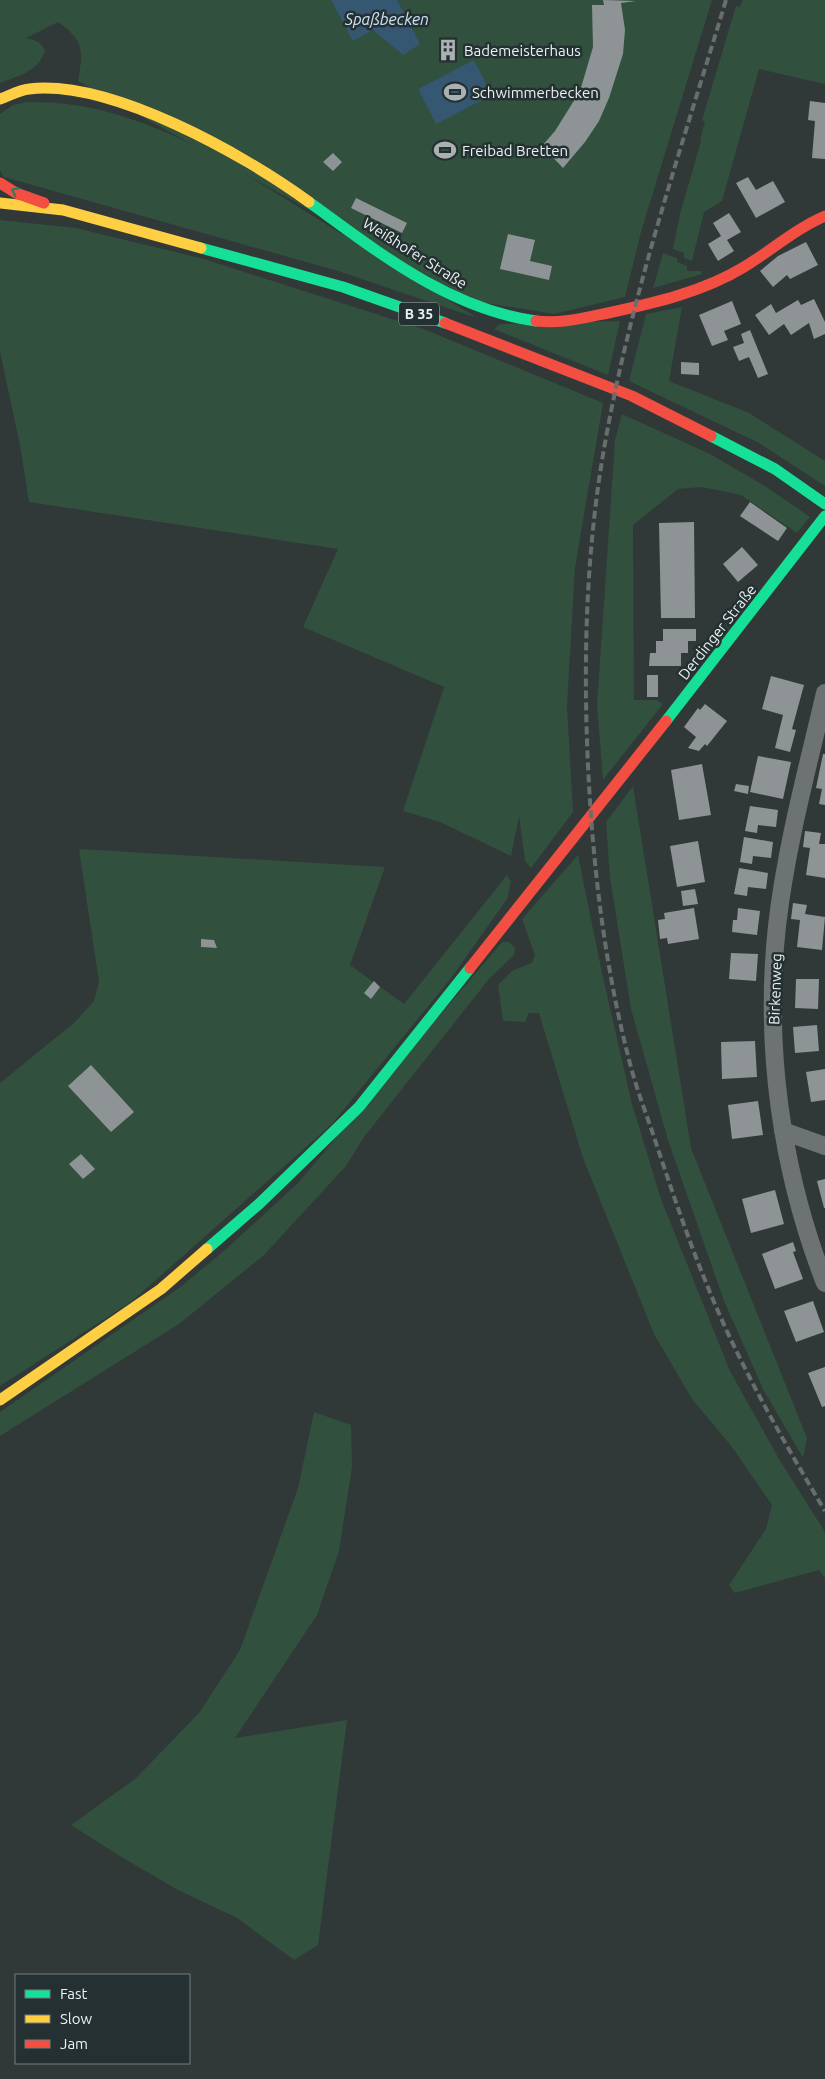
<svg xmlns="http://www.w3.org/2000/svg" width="825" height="2079" font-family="Ubuntu,sans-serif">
<rect width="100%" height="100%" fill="#313838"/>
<path fill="#31503e" d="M0,0H712L641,232L625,297L554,314L473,301L78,81C83,51 85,41 58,22L26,38C36,41 39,40 45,50C40,71 18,76 0,83Z
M743,0H825V84L759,69L722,201L704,212L692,261L684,258V253L673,249L680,214L701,141L700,140L705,122L702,120L736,6L740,7Z
M27,102C134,99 226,162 313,216C368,250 423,284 477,318L338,271L4,177L0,170V114L13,105Z
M0,220L76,228L204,259L426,330L603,403L575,568L567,706L573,812L531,868L525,861L519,816L511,856L440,822L403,811L444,687L303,627L338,549L29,502L20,445L0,352Z
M663,253L677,258V262L687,266V271H701L702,274L653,288Z
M682,307L669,381L749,413L825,461V486L759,443L629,381L646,314Z
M620,321L608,375L494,329L500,324Z
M622,414L710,454L765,486L810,517L797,533L741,495L702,487L678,489L633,525L634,700H657L663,704L603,780L597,705L615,440Z
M633,786L691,1148L807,1438L803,1458L764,1391L724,1301L668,1140L631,1009L610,878L606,822Z
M79,849L385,867L350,965L404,1004L507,875L511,882L507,899L452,977L332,1124L131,1302L0,1386V1083L75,1022L94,1001L99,982Z
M578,855L602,973L632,1104L661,1199L730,1371L779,1459L825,1532V1578L819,1570L735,1593L729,1585L766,1529L772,1505L732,1447L692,1399L654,1334L583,1158L539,1013H529L525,1022L503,1021L498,985L512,971L532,963L535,955L522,919Z
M502,942H509L515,948L514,955L489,979L364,1137L346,1166L264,1255L179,1324L0,1436V1412L179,1288L225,1250L297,1184Z
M314,1412L351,1425L352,1467L339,1551L317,1615L235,1738L347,1720L318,1945L294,1960L237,1918L178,1890L118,1855L71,1825L135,1779L199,1713L240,1650L298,1488Z"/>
<path fill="#365772" d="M331,0H397L420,44L403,55L373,30L353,41Z
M474,60L492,95L436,124L418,89Z"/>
<path fill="#8e9496" d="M603,0L636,1L621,3L625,30L623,54L609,98L599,121L585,142L563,168L542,146L555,131L580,91L593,47L592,5H604Z
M810,101L825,103V159L812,158L815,121L808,120Z
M333,153L342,162L333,171L323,162Z
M748,177L756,190L773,181L785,202L756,218L736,183Z
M356,198L407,223L402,233L351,208Z
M729,213L741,232L727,240L734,251L718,261L708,244L721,236L713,223Z
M508,234L535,240L530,261L552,266L549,280L500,269Z
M806,242L818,265L790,279L787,275L773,287L760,271L778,256Z
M814,299L825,322V334L814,339L809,323L791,335L784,324L769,335L755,315L771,304L776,313L798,300L801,305Z
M732,301L741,324L724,331L728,340L712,346L699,315Z
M750,330L768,374L758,378L749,357L739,361L733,347L744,343L741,334Z
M681,362L699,363V375L681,374Z
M750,502L787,528L778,541L740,516Z
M694,522L695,618H661L659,523Z
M742,547L758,565L738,582L723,564Z
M663,629H696V641H688V653H681V666H649L650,653H656V641H663Z
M647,675H658V697H647Z
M771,676L804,685L792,729L796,730L790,752L775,748L783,715L762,709Z
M705,704L727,721L707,746L705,744L699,751L688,748L696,737L684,727L698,708L700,710Z
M823,754H825V805L819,804L822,789L816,788Z
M758,756L791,762L783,799L750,792Z
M702,764L711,815L679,820L671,770Z
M736,784L749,786L748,794L734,791Z
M750,806L778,810L776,827L758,825L757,833L745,831Z
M805,831L821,833L819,844H825V878L806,875L810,848L803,847Z
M744,837L773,842L771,858L753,856L752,864L740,862Z
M698,841L705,882L677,887L670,846Z
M739,868L768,873L766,889L748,887L747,896L734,894Z
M695,889L698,904L683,906L681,891Z
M793,903L807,905L805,914L825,917L822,950L797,947L800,920L791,919Z
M694,908L699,939L668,944L667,938L660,939L658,920L665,919L664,913Z
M738,908L760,911L757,935L732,932L733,920H737Z
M201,939L214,940L217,948L201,947Z
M731,953L758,954L756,981L729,979Z
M796,979H819L818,1009L795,1008Z
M374,981L380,987L371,999L364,993Z
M817,1025L819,1051L795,1053L793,1027Z
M755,1041L757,1077L722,1079L721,1042Z
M91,1065L134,1112L111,1132L68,1086Z
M825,1069V1100L811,1102L806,1072Z
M758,1101L763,1135L732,1139L728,1105Z
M81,1154L95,1169L83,1179L69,1164Z
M825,1179V1208H824L817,1181Z
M775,1190L784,1224L751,1233L742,1199Z
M793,1242L796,1251L793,1252L803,1279L775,1289L762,1254Z
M813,1301L824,1332L796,1342L784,1311Z
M825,1367V1406L822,1407L808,1373Z"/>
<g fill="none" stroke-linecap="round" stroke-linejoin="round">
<path stroke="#6d7373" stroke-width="18" d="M825,693C807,770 786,847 777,926C764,1046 781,1170 825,1283
M783,1131L825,1146"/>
<path stroke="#16e098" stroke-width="11" d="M309,202C378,252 449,309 536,321
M201,248L343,287L445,323
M711,436L775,469L825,504
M666,721L825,516
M207,1249L259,1204L359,1107L470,968"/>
<path stroke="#ffcf43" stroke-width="11" d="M0,99C9,96 19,90 29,89C110,79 245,155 309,202
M0,203L63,210L201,248
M0,1400L161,1289L207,1249"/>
<path stroke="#f24e42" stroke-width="11" d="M0,183L16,193L44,203
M536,321C561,324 584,318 608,313C654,303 703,292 744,267C772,250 795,229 825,216
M445,323L632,396L711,436
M470,968L666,721"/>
<path stroke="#686e6e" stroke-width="4" stroke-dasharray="8 4" stroke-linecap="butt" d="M726,0C682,146 632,292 605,443C586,549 583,658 588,766C593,869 605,971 632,1071C639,1096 649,1121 657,1146C672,1191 687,1236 705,1280C737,1361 781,1437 825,1511"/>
</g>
<defs><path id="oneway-chevron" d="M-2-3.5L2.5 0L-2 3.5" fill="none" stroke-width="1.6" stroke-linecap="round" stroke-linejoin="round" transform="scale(1.25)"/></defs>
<use stroke="#1e7f5f" href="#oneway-chevron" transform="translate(15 191) rotate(-153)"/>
<defs>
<g id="building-bare" transform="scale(1.725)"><path d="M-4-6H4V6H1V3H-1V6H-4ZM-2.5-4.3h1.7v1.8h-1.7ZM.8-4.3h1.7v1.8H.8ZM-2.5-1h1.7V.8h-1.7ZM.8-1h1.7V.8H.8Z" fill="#a9b1b2" stroke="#243031" stroke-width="2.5" paint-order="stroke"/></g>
<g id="stadium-bare" transform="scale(1.725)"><path d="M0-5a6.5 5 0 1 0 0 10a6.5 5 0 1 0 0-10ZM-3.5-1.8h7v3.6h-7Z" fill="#a9b1b2" stroke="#243031" stroke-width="2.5" paint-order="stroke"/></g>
</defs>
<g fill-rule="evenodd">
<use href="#building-bare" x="448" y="50"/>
<use href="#stadium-bare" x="455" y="92"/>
<use href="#stadium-bare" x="445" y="150"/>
</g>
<g text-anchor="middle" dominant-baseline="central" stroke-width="5" stroke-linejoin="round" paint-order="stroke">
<rect fill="#243031" stroke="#afb8b9" stroke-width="1" x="399" y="302.5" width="40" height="23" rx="4"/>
<g font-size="14" font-weight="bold" fill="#eaf2f3">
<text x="419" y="314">B 35</text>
</g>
<g font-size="15" fill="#eaf2f3" stroke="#243031" text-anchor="start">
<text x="464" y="50">Bademeisterhaus</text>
<text x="472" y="92">Schwimmerbecken</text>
<text x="462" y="150">Freibad Bretten</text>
</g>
<g font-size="15" fill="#eaf2f3" stroke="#243031">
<text transform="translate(415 253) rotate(32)">Weißhofer Straße</text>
<text transform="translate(717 632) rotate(-52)">Derdinger Straße</text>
<text transform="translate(775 989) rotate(-88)">Birkenweg</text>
</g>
<g font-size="16" font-style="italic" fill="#cbe3f7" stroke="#243031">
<text x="387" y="19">Spaßbecken</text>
</g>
</g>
<rect x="15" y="1974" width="175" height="90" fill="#243031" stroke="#737e7f"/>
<rect x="25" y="1990" width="25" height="8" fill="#16e098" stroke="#737e7f"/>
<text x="60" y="1999" font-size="15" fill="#eaf2f3">Fast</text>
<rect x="25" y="2015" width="25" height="8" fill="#ffcf43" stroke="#737e7f"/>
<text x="60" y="2024" font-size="15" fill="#eaf2f3">Slow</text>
<rect x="25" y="2040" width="25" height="8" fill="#f24e42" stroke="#737e7f"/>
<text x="60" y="2049" font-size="15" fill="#eaf2f3">Jam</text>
</svg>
